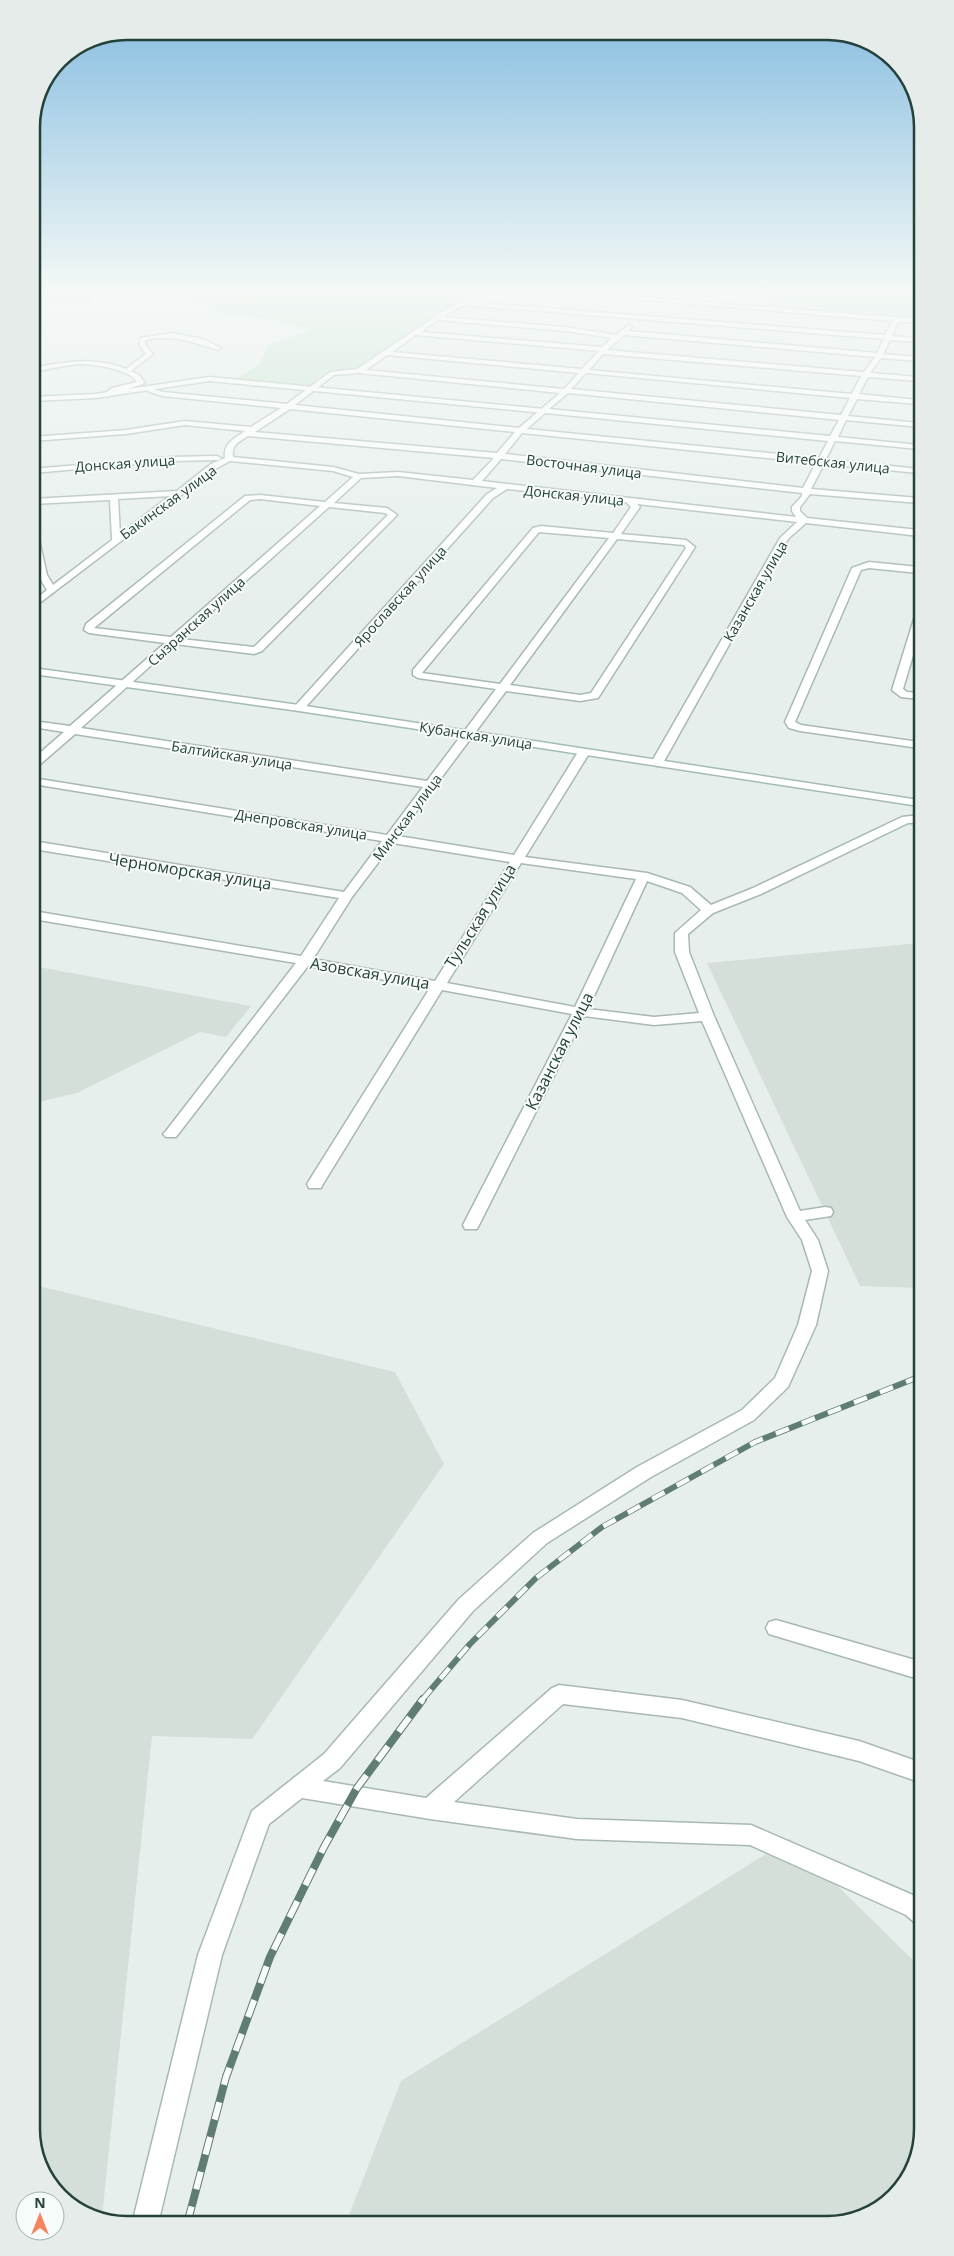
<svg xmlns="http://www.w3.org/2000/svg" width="954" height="2256" font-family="'Open Sans',sans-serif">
<rect width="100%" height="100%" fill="#e6efeb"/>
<path fill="#d4dfda" d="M920,943L921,1288L860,1286L707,963Z
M33,966L251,1006L226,1037L200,1032L77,1093L34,1103Z
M34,1285L395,1372L444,1464L252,1739L152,1736L102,2217L69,2205L36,2159Z
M790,1839L922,1969L923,2129L903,2187L857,2220L346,2223L401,2081Z"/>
<path fill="#bfe0c8" d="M32,289H90L91,305L32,301Z
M193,289H486L430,318L358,368L327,371L309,387L233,380L260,364L268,345L313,330L273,320L211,312L206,304L179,296Z
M693,289H918V319L804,306Z"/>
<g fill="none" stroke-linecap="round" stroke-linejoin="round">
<g stroke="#a8b8b2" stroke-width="3">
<path id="street" d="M484,289H491L470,302L885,335L892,321L517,289H540L918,319V323L898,322L892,336L918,338V342L890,340L883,354L918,357V361L881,358L870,373L918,377V381L868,377L859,394L918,400V404L857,399L848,416L919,423V427L846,420L838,437L919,445V449L835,441L826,459L919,469V473L824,464L811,489L919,498V503L810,494L800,507V511L807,518L919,530V536L806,523L788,539L663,763L657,766L651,763L780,538L797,522L637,504L640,507L621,534L686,540L695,547L598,698L580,701L506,691L398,836L514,855L578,752L584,749L590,752L525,857L647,873L690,887L711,905L753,888L902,817L920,815V823H908L761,894L713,913L688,934L689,952L714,1016L800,1211L825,1207L831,1208L833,1212L831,1216L805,1220L818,1240L828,1271L816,1325L788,1387L754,1420L651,1477L547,1543L473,1611L340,1768L323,1781L426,1798L552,1688L559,1685L682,1700L859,1741L922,1763V1783L859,1761L682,1718L563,1704L454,1802L577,1819L751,1825L922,1899V1925L914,1922L906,1915L750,1845L577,1839L430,1819L302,1798L269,1824L222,1955L158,2224H132L198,1955L252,1811L324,1754L459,1599L533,1533L637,1467L742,1410L775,1378L798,1325L812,1271L802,1240L787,1217L702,1021L654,1025L584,1016L479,1225L477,1229H465L463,1225L572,1014L442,990L323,1184L321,1188H309L307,1184L430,988L308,966L176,1137H166L163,1134L166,1131L296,963L33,919V911L301,956L339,898L33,849V841L344,892L382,841L33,784V778L387,835L423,787L75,734L37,767L33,768V759L64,732L33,727V721L70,726L165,643L89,633L84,630L86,624L245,496L260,495L325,502L353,477L333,471L230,461L217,468L33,608V601L47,590C32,567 32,549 32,524L36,526L47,575L53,585L112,540L110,500L32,504V499L177,491L211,464L225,458C223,443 234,439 245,431L185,425L126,434L32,441V437L126,430L185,421L251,427L281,408L162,396L142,389L146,387L163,392L287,404L330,372L357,369L442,312ZM464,305H465L884,339L877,353L628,331L632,327L629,325L616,335L566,327L443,317ZM438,320L566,331L612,338L602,347L421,332ZM416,335L599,351L582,369L392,352ZM624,335L875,357L864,372L607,350ZM603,354L861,376L852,394L589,370ZM387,355L579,373L564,389L366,370ZM359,373L560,393L519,428L295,405L334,375ZM586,373L850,398L841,415L571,389ZM568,393L839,420L830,436L549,409ZM290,409L515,432L497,453L255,432ZM545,413L828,441L819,458L527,429ZM522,433L816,463L803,488L505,454ZM248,436H249L494,458L473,480L398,472L359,474L333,467L233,457C231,445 239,442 248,436ZM501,459L802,493V496L792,507V511L796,517L482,481ZM398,476L497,488L487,494L295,706V710H303L493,498L507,489L626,502L631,507L613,533L541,526L533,528L413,670V675L418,678L496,689L427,781L81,728L175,644L254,654L262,651L397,515L387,508L334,503L361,478ZM170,496L120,534L118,499ZM260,499L320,506L171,637L94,628L250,500ZM329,507L385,513L388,515L254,647L181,639ZM539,532L609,538L500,684L422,673ZM617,539L684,545L686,548L591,693L580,695L510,685ZM393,843L510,862L435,981L313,959L352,897ZM521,863L636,879L575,1007L447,983ZM647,881L682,893L701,910L675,933V952L699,1013L654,1017L588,1009Z
M171,333L203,339L221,348L218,350C193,342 172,334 145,340L146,346L153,354L131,371L139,375L145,383L107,397L103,395L112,388L137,382C130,369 93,364 79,364C63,365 47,370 32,372V368C64,362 95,356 126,369L146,354L140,346V338Z
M217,456L221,458L220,460L171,461L32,473V469L171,457Z
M869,562L919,567V573L869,568L861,570L795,722L801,725L919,742V748L800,731L789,728L785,722L852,568Z
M919,616V635L903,689L907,692L919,693V699L901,697L892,690L914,619Z
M776,1620L922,1662V1680L769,1634L766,1628L769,1622Z"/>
</g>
<g stroke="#a4bbb3" stroke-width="3">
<path id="secondary" d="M209,377L544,409L548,411L544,413L209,381L95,398L32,401V397L95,394Z
M33,668L299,705L919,800V806L299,711L33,674Z"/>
</g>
<use href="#street" fill="#fff" fill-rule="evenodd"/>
<use href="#secondary" fill="#fff" fill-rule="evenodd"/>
<g stroke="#5f7d75" stroke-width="6">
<path id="rail-far1" d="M422,1700L470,1644L536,1578L602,1527L755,1442L921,1376"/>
</g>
<g stroke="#5f7d75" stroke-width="8">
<path id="rail" d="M187,2224L226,2077L270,1957L324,1847L357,1788L423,1699"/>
</g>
<use href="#rail-far1" stroke="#f7fbf9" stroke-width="4.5" stroke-dasharray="14" stroke-linecap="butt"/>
<use href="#rail" stroke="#f7fbf9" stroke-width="6" stroke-dasharray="18" stroke-linecap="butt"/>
</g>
<linearGradient id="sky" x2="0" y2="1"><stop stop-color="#84bce0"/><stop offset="0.48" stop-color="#f4f8f6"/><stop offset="1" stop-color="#f4f8f6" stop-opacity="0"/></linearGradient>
<rect width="954" height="605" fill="url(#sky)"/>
<g text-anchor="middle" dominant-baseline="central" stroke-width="4" stroke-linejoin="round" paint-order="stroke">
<g font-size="14" fill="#24423a" stroke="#f7fbf9">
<text transform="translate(833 462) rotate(6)">Витебская улица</text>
<text transform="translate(125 463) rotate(-4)">Донская улица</text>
<text transform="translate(584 466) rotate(7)">Восточная улица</text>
<text transform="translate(574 495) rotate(6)">Донская улица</text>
<text transform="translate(168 502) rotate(-36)">Бакинская улица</text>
<text transform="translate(755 591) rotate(-60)">Казанская улица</text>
<text transform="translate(400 596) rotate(-48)">Ярославская улица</text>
<text transform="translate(196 621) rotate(-42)">Сызранская улица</text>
<text transform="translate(476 735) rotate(9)">Кубанская улица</text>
<text transform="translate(232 755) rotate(9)">Балтийская улица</text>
<text transform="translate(407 817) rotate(-53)">Минская улица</text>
<text transform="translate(301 824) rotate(9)">Днепровская улица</text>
</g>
<g font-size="16" fill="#24423a" stroke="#f7fbf9">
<text transform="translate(190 871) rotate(9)">Черноморская улица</text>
<text transform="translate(480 916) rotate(-58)">Тульская улица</text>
<text transform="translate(370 973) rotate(10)">Азовская улица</text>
<text transform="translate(559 1051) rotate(-63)">Казанская улица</text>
</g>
</g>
<path d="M0 0H954V2256H0ZM127 40H827A87 87 0 0 1 914 127V2129A87 87 0 0 1 827 2216H127A87 87 0 0 1 40 2129V127A87 87 0 0 1 127 40Z" fill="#e6ecea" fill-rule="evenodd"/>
<path fill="none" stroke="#24423a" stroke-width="2.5" d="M127 40H827A87 87 0 0 1 914 127V2129A87 87 0 0 1 827 2216H127A87 87 0 0 1 40 2129V127A87 87 0 0 1 127 40Z"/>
<g transform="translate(40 2216)"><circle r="24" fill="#f7fbf9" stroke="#a3b1ad"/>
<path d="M0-4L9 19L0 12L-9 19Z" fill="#f4845f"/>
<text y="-8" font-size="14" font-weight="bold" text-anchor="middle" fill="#24423a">N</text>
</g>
</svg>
